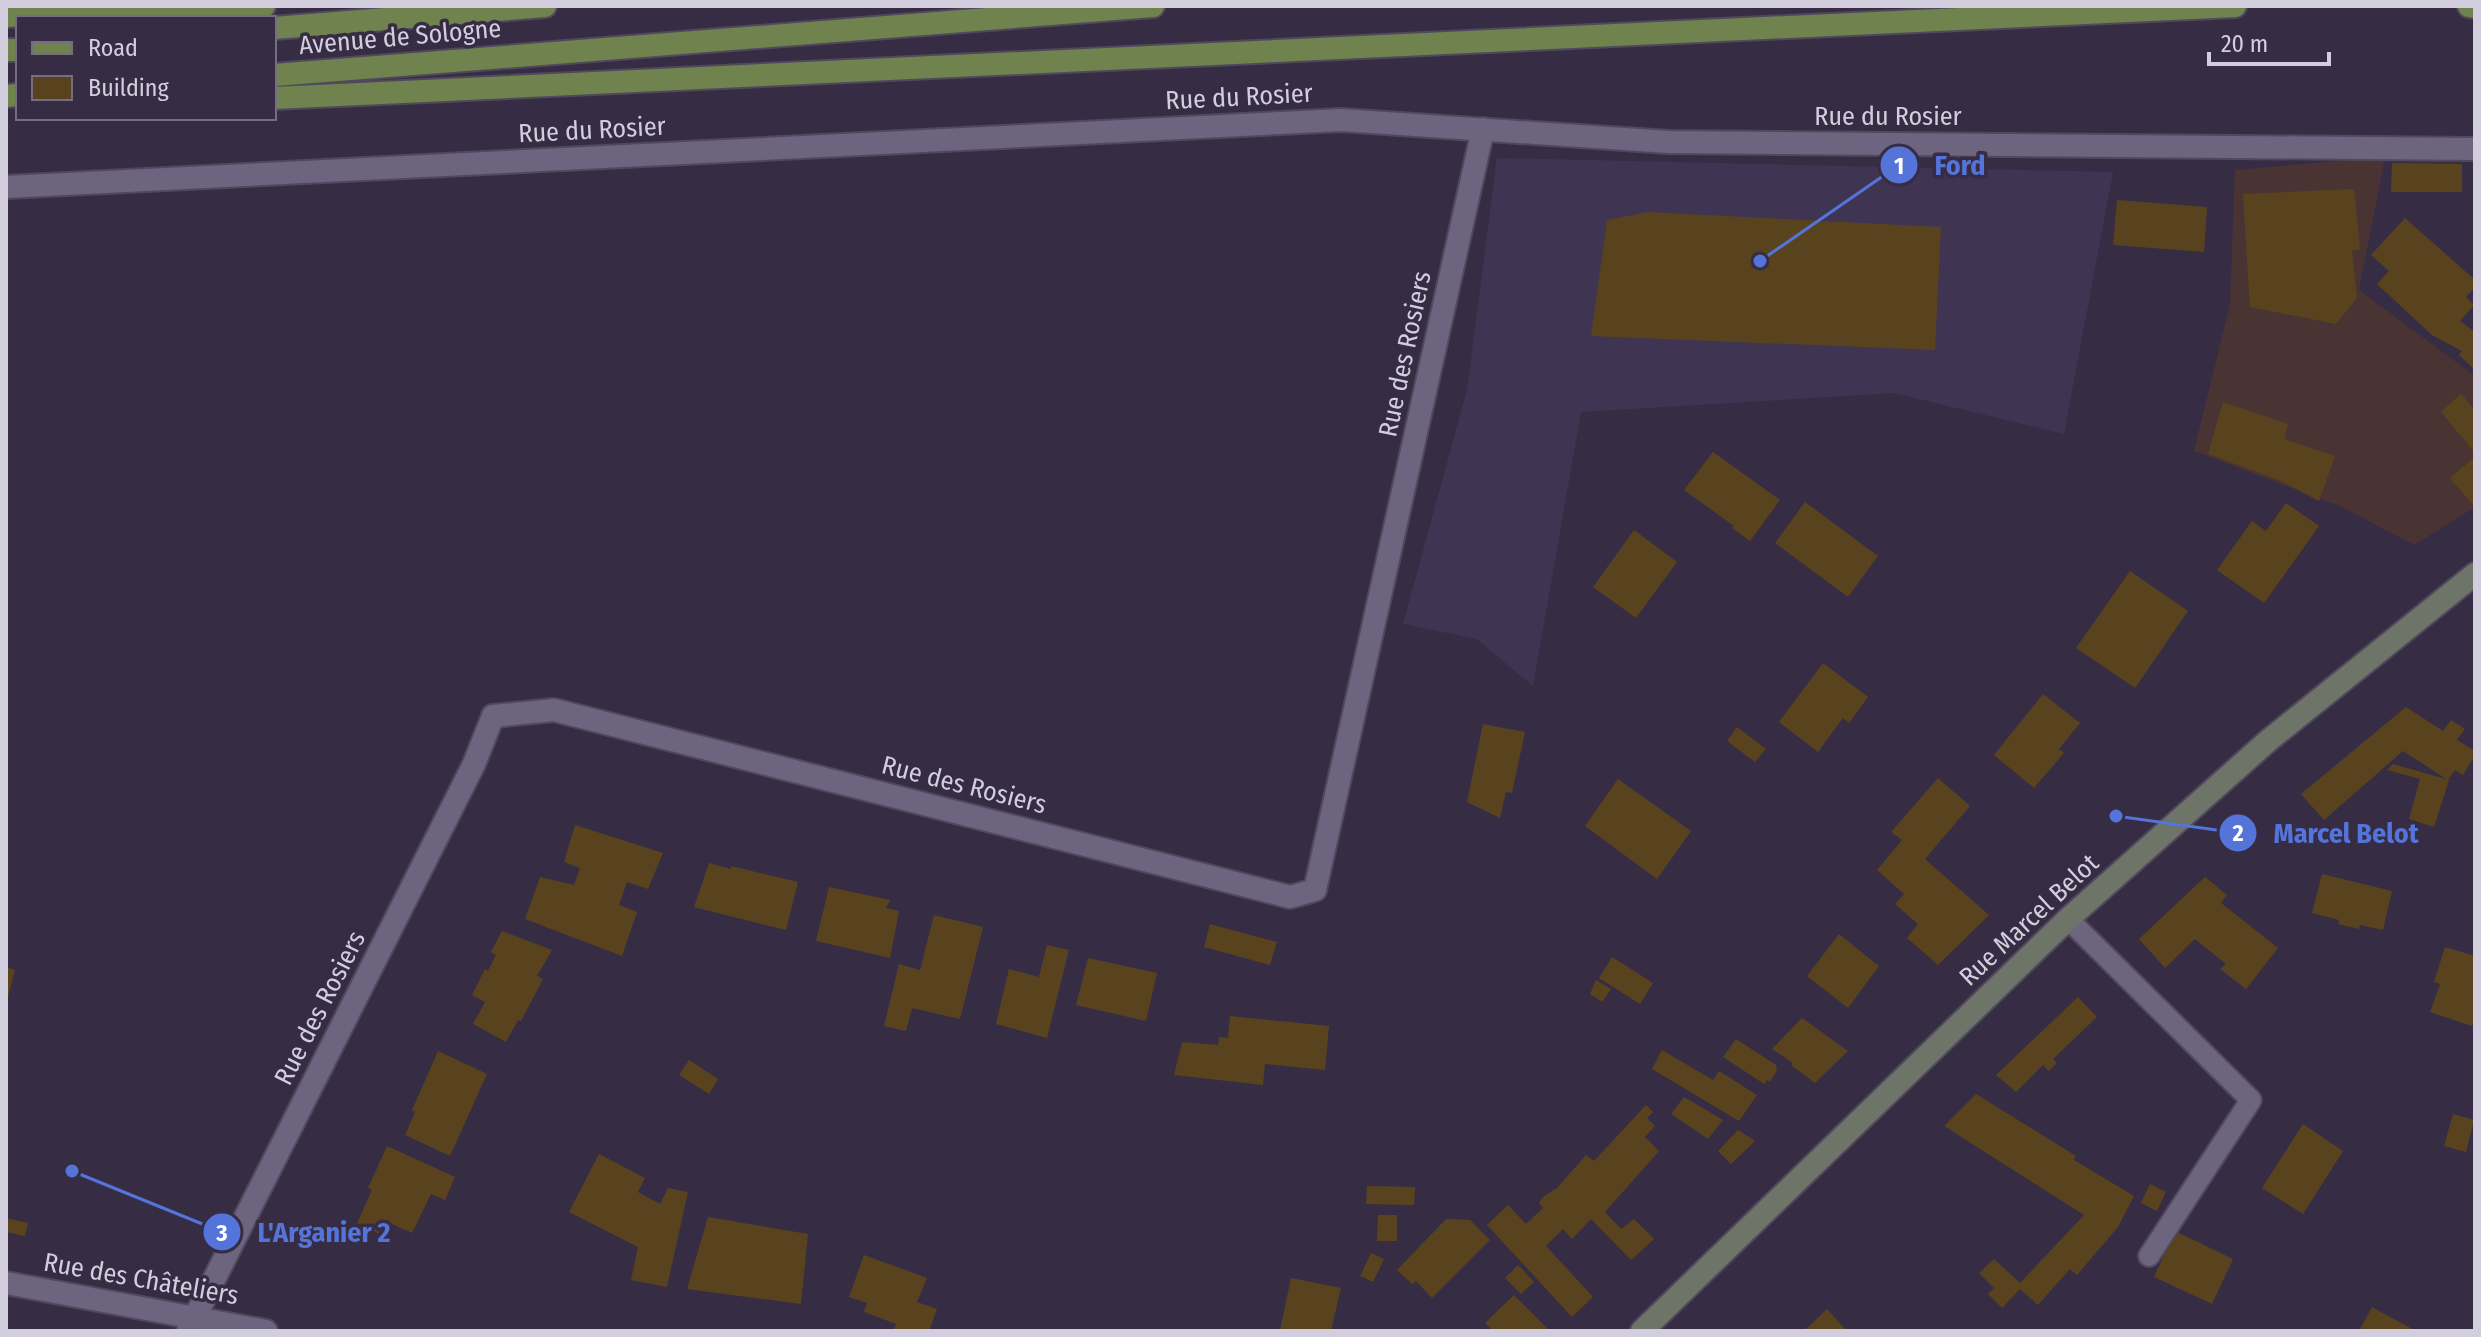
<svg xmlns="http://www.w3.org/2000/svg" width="2481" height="1337" font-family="'Fira Sans Condensed',sans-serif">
<rect width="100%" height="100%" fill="#362d45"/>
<path fill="#3f3553" d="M1497,158L2113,172L2064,434L1894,393L1581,412L1533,686L1477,639L1403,624L1467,390Z"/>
<path fill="#493433" d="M2385,157L2359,290L2475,376V507L2414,545L2340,506L2194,451L2230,304L2235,170Z"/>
<path fill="#59431e" d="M2392,163L2462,164V192H2391Z
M2354,189L2360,249L2352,251L2357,298L2336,324L2250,307L2243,194Z
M2117,200L2207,207L2204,252L2113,245Z
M1648,212L1941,227L1935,350L1591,336L1607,220Z
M2405,218L2475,280V287L2466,297L2474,305L2460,321L2475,332V370L2459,355L2462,351L2432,335L2377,284L2389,271L2371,255Z
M2461,394L2475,410V453L2441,412Z
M2223,402L2288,424L2284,439L2335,456L2319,501L2279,480L2208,454Z
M1713,452L1780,500L1750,541L1732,528L1734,526L1684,490Z
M2475,457V501L2472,504L2450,478Z
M1805,502L1878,556L1848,597L1775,543Z
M2286,503L2319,526L2264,603L2217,570L2252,521L2266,531Z
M1634,530L1677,562L1636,618L1593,587Z
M2130,571L2188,611L2135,688L2076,648Z
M1823,663L1868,697L1849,723L1843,718L1818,752L1779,722Z
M2043,694L2080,723L2059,749L2064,753L2034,788L1994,755Z
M2406,707L2443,731L2451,720L2465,729L2457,740L2475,751V755L2463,775L2455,770L2448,780L2403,751L2324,820L2301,794Z
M1483,724L1525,732L1512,793L1506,792L1500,818L1467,802Z
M1737,727L1766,749L1755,762L1727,741Z
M2393,764L2449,780L2434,827L2409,819L2420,779L2387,770Z
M1938,778L1970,806L1925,859L1989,915L1938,965L1907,938L1918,924L1895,904L1904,894L1877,870L1902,840L1891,832Z
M1618,779L1691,831L1657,879L1585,826Z
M575,825L663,853L648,889L627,882L619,905L637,912L622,956L525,919L540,877L574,885L580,868L564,862Z
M709,863L731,869V866L798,882L786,930L694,907Z
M2322,874L2392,891L2383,930L2360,925L2359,929L2338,924L2339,920L2312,913Z
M2205,877L2227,895L2221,903L2278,948L2246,989L2220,969L2226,964L2195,939L2165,968L2139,939Z
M829,887L890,900L886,908L899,911L890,958L816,941Z
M934,915L983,927L960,1019L912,1008L906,1031L884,1026L899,964L920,970Z
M1210,924L1277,942L1270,965L1204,947Z
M502,931L552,950L537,976L543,979L521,1021L518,1020L506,1042L473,1024L485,1002L472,995L485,969L488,971L496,955L491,952Z
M1839,934L1879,966L1848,1008L1807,976Z
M1047,945L1069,950L1047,1038L996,1024L1009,969L1039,977Z
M2445,947L2475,956V1016L2472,1026L2430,1012L2440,984L2434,982Z
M1612,957L1653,983L1640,1004L1599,978Z
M1088,958L1157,973L1146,1021L1076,1005Z
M6,967L15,970L7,1001H6Z
M1596,980L1611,989L1602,1002L1590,994Z
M2078,997L2097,1017L2053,1059L2057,1063L2049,1071L2043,1065L2016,1092L1996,1075Z
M1230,1016L1329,1026L1325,1070L1265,1064L1263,1085L1174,1075L1182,1042L1218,1045L1219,1037L1228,1038Z
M1802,1018L1848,1051L1815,1083L1791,1065L1793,1063L1772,1049Z
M1736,1039L1776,1065L1777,1070L1770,1082L1767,1080L1764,1084L1723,1057Z
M1662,1050L1713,1080L1719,1071L1757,1095L1739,1121L1652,1069Z
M438,1051L487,1074L450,1156L405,1135L415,1112L412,1110Z
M689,1060L718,1079L709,1094L679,1075Z
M1976,1094L2076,1156L2074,1160L2134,1196L2118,1227L2077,1275L2070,1269L2038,1305L2020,1289L2002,1308L1988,1294L1994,1288L1979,1273L1994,1259L2020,1283L2084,1215L1944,1126Z
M1684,1097L1723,1120L1708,1139L1671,1114Z
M1646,1105L1653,1112L1647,1118L1655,1126L1645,1137L1659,1151L1605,1212L1621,1229L1634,1219L1654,1239L1631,1260L1591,1219L1572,1239L1563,1229L1546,1246L1593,1297L1572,1317L1487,1225L1508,1205L1526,1224L1543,1208L1539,1203L1543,1197L1557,1188L1586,1155L1594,1161Z
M2453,1114L2474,1120L2466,1152L2444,1146Z
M2303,1124L2343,1151L2303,1214L2262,1188Z
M1738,1130L1755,1141L1731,1164L1718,1151Z
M387,1146L455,1177L445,1200L431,1194L412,1233L392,1224L386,1237L357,1223L372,1190L368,1188Z
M599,1154L645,1178L638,1192L660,1204L668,1188L688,1192L667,1287L631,1280L638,1247L569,1212Z
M2150,1184L2166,1192L2157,1211L2141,1203Z
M1367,1186L1415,1187L1414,1205L1366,1204Z
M1378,1215H1397V1241H1377Z
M708,1217L808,1234L801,1304L687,1289Z
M6,1218L28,1223L25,1236L6,1232Z
M1446,1219L1470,1220L1490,1240L1432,1298L1416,1281L1412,1284L1397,1270Z
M2175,1231L2233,1259L2212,1304L2154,1277Z
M1371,1253L1384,1259L1373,1282L1360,1276Z
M864,1255L927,1278L917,1302L937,1309L929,1331L894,1329L896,1324L864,1312L867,1303L849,1297Z
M1518,1265L1534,1282L1521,1294L1505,1278Z
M1291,1278L1341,1288L1331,1331L1280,1330Z
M1514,1295L1550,1331H1493L1485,1323Z
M2372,1307L2416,1331H2359Z
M1827,1309L1847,1331H1804Z"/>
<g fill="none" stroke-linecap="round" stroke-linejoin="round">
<g stroke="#50495d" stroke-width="24">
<path id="service" d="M2068,919L2251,1100L2149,1256"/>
</g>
<g stroke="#50495d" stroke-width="26">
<path id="minor" d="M6,187L1341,120L1669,142L2475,149
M188,1331L474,764L493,716L554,710L1290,897L1315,890L1483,129"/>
</g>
<g stroke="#50495d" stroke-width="26">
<path id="tertiary" d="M6,1283L266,1331"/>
</g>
<g stroke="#50495d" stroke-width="26">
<path id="secondary" d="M1642,1331L2068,919L2269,740L2475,574"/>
</g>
<g stroke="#50495d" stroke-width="26">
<path id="primary" d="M2469,6L2475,7
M6,16L264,6
M274,28L545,6
M6,50H18
M274,75L1153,6
M6,96L18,95
M274,98L2235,6"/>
</g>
<use href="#service" stroke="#6d647f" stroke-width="20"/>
<use href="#minor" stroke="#6d647f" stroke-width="22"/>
<use href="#tertiary" stroke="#6d647f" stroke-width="22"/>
<use href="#secondary" stroke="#6e7467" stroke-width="22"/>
<use href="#primary" stroke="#70834e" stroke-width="22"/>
</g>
<g text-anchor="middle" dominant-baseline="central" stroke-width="7" stroke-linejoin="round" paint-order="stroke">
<g font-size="26" fill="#d3cedd" stroke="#362d45">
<text transform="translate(400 37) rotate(-5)">Avenue de Sologne</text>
<text transform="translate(1239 97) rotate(-3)">Rue du Rosier</text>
<text x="1888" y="116">Rue du Rosier</text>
<text transform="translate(592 130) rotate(-3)">Rue du Rosier</text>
<text transform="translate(1405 354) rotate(-78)">Rue des Rosiers</text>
<text transform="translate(964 785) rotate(14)">Rue des Rosiers</text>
<text transform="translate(2029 920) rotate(-43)">Rue Marcel Belot</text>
<text transform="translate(320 1008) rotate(-63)">Rue des Rosiers</text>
<text transform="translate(141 1279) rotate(10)">Rue des Châteliers</text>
</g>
</g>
<path fill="none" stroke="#5474da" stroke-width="3" d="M1760 261L1899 165M2116 816L2238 833M72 1171L222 1232"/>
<g fill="#5474da" stroke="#362d45" stroke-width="3">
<circle cx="1760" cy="261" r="8"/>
<circle cx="2116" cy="816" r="8"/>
<circle cx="72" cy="1171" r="8"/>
<circle cx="1899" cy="165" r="20"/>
<circle cx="2238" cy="833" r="20"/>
<circle cx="222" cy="1232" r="20"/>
</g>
<g font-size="24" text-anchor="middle" font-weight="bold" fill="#fff">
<text x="1899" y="174">1</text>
<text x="2238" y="841">2</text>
<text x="222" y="1241">3</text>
</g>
<g font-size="28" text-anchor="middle" font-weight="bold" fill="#5474da" stroke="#362d45" stroke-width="7" stroke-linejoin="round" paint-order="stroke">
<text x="1960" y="175">Ford</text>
<text x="2346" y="843">Marcel Belot</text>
<text x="324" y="1242">L'Arganier 2</text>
</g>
<rect width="2481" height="1337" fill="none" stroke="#d3cedd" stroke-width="16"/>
<rect x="16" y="16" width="260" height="104" fill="#362d45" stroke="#756d82" stroke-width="2"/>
<rect x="32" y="42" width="40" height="12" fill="#70834e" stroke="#756d82" stroke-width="2"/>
<text x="88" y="56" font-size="24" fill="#d3cedd">Road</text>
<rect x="32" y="76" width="40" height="24" fill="#59431e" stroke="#756d82" stroke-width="2"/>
<text x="88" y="96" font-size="24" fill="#d3cedd">Building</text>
<path d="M2209 52v12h120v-12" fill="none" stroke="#d3cedd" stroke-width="4"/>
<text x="2221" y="52" font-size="24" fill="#d3cedd" stroke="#362d45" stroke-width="6" paint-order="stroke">20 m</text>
</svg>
